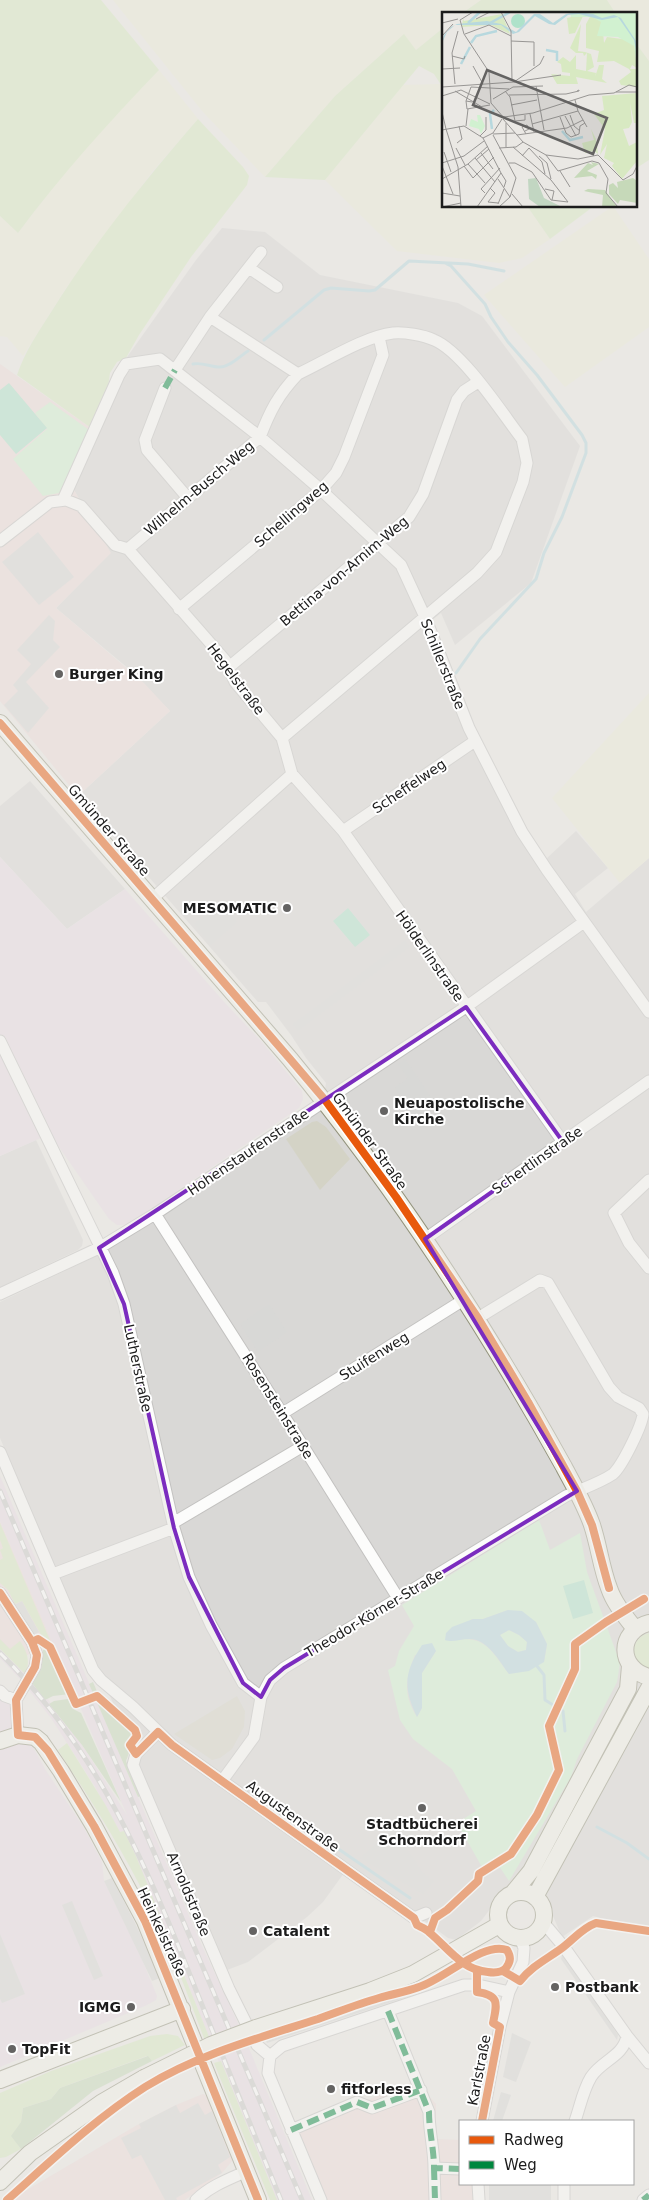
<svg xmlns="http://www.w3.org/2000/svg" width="649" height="2200" font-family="'DejaVu Sans',sans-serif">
<rect width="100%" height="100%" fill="#eae8e4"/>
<path fill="#d9d8d6" d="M222,228L265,232L320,275L458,303L482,316L580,446L531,583L455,645L441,613L431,621L480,743L511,805L546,859L576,831L608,868L575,894L586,912L649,858V1928L633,1927L593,1916L562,1937L550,1909L533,1887L516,1886L503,1892L481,1921L456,1940L448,1938L349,1866L323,1902L307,1917L248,1962L227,1970L0,1438V1302L94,1257L322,1108L326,1083L306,1058L291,1035L266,1002H258L78,796L170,711L129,669L56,608L110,553L74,490L91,428L120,367L196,260Z
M30,781L125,889L67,929L0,857V806Z
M36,1140L83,1240L82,1246L78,1250L0,1287V1156Z"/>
<path fill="#eddbd9" d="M0,364L91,428L74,490L111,553L56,608L144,683L170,711L78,796L0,701Z
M0,1521L52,1641L15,1662L0,1647Z
M415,2081L436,2104V2139L460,2140V2184H476V2200H316L287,2132Z
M203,2094L207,2096L211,2104L231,2152L232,2161L222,2173L185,2200H13L20,2194L139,2124L176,2105Z"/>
<path fill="#e8dce4" d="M0,857L67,929L125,889L225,1003L261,1041L302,1091L303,1099L299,1108L127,1225H117L109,1219L50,1134L0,1156Z
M0,1476L202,1946L243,2034L312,2200H274L167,1932L120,1833L94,1785L51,1718L20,1679L0,1658V1647L35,1682L82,1745L127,1815L0,1521Z
M0,1686L45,1769L84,1828L102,1862L104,1881L133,1938L157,1996L156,2000L147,2005L0,2067Z"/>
<path fill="#d8d8d6" d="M38,532L74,577L39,605L2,562Z
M49,615L55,621L53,640L60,647L26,682L49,708L28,733L4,705L18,691L13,685L31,664L17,650Z
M219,902L237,922L211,945L194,924Z
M405,940L410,947L298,1031L293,1024Z
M405,1059L436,1104L416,1119L394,1088L408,1078L398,1064Z
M269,1304L287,1332L258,1352L240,1324Z
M22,1601L39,1632L31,1636L14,1605Z
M403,1820L419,1840L408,1850L422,1872L434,1881L423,1894L360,1858Z
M112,1878L136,1925L160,1978L152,1981L104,1881Z
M72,1901L103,1976L94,1980L62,1905Z
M0,1934L25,1994L2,2003L0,1999Z
M563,1952L618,2035L617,2040L561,1959Z
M406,1968L416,1994L267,2043L258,2020L363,1986Z
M512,2033L531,2042L516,2082L503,2077Z
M501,2092L511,2095L502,2121H493Z
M198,2103L205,2115L212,2111L230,2157L218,2165L222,2173L176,2198L177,2200H165L141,2155L132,2159L121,2138L141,2128L139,2124L176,2105L180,2113Z
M489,2184H551V2200H489Z"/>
<path fill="#d4d3c6" d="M317,1121L326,1127L350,1159L320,1190L286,1139L312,1122Z
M237,1696L245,1711L244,1727L232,1749L220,1758L212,1760L174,1734Z"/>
<path fill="#ebebd7" d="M113,0H481L461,14H443V28L416,50L403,35L335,96L265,177L203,112Z
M607,0H649V61L635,42V14H616Z
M159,70L198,119L152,172L66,288L23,356L7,337L0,336V216L18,233L56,183L112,118Z
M440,84L443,88V206H527L550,239L522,258L499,263L397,251L325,180L403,85Z
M613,206L649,259V327L565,387L484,295Z
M649,693V858L620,883L552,798Z"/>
<path fill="#d8e9c2" d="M0,0H101L159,70C109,122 61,175 18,233L0,216Z
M481,0H607L616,14H461Z
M443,28V88L434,74L419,66L325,180L265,177L335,96L404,34L416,50Z
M635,42L649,61V160L635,169Z
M198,119L243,167L249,176L247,185L191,257L139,335L126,358L117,362L110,373L107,394L91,428L17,375C25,351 39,331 53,309C95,242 146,179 198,119Z
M527,206H594L550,239Z
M0,1523L52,1645L44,1640L22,1601L15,1604L8,1590L0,1583V1560L3,1558L0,1550L3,1548L0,1540Z
M649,1633V1669C629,1664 629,1638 649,1633Z
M0,1639L10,1649L20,1641C27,1651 31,1662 25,1674L0,1649Z
M67,1743L105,1804L120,1832L124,1831L136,1856L210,2039L205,2041C190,2001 175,1960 157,1921C130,1861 94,1805 58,1750Z
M167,2034L178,2036L185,2045L152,2061L147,2056L60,2088L51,2099L23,2108L21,2122L12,2136L21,2149L6,2157L0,2158V2093L51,2071L150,2036Z
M221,2061L277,2200H270L214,2063Z"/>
<path fill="#c6d9b9" d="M49,1648L70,1694L53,1696L45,1700L32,1683L41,1669L43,1650Z
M93,1682L101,1701L134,1734L126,1745L129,1753L126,1761L140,1796L138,1797L89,1684Z
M68,1699L73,1709L81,1713L121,1802L82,1745L49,1704L54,1701Z
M148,2056L152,2061L93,2091L21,2149L11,2136L21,2122L23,2108L51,2099L60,2088Z"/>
<path fill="#d1f1d0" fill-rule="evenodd" d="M50,402L92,432L71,476L59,493L43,496L13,459L47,429L35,413Z
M539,1520L550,1550L580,1533L587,1572L620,1663L617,1682L577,1759L571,1777L509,1881L495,1860L482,1867L457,1823L476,1811L452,1769L413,1739L400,1720L388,1670L395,1666L399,1651L414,1626L402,1605ZM508,1610L536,1622L547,1644L544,1662L509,1674C490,1649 484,1633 449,1641L472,1619H483ZM436,1651L422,1673V1708L417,1717C403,1694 405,1679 415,1655Z
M509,1630L519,1635L527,1642L526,1650L518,1652L508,1646L500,1635Z"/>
<path fill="#aee2ca" d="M9,383L47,428L16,454L0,435V390Z
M348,908L370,935L355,947L333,921Z
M584,1580L593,1613L573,1619L563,1586Z"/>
<path fill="#b7d8de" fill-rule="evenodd" d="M508,1610L522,1611L536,1622L547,1644L544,1662L529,1671L509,1674C500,1662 487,1638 469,1639C461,1639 452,1643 445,1640L446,1633L452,1627L473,1619H483ZM509,1630L519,1635L527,1642L526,1650L518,1652L508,1646L500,1635Z
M432,1643L436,1651L422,1673V1708L417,1717C403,1688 404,1672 422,1645Z"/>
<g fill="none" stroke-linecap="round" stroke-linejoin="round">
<path stroke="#b7d8de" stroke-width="3" d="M445,263L451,266L485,304L491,317L508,342L537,375L582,435L586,443V453L562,517L544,553L536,579L480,639L456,673
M264,340L324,290L331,288L369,291L375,290L409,261L468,264L504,271
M193,364C203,362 210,367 220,367C230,367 240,356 248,351
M537,1666L544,1675L545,1700L563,1711L565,1731
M248,1787L410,1898
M597,1827L627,1843L649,1859"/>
<g stroke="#c3c2c0" stroke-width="13">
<path id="street" d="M249,268L277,287
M210,317L298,374C324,362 365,336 393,333C405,332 423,335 434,340C463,352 502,413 522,439L527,463L523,482L496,552L477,573L282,738
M175,370L210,317L261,252
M165,388L145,440L147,450L187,497
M63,500L119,375L126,364L160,359L260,437L321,490L401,565L425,617L469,728L522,832L547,870L649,1012
M0,541L50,502L66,500L81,506L115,545L128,549L225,660L235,682L282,738L292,774L343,831L563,1142
M128,549L260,437C270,411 278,395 298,374
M179,609L321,490L336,473L344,457L383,355L379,337
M229,667L409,517L423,494L457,400L464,391L478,382
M343,831L475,741
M152,899L292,774
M0,1041L113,1273L124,1304L174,1528L189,1577L211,1625L243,1683L261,1697
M649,1180L614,1213L629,1243L649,1268
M155,1214L303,1446L398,1598
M425,1239L649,1081
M0,1294L99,1248L155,1214L466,1007L584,922
M283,1413L465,1299
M0,1452L93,1670L101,1680L133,1707L172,1745L414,1918L426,1913
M173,1523L303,1446
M53,1574L174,1528
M0,1593L32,1642L37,1655L35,1667L16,1700L18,1735
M0,1691L5,1696L16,1700
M158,1732L136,1754L133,1765L229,1989L257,2045L270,2056
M222,1781L254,1737L261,1697L270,1680L284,1668L566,1496C581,1489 600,1483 613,1474C622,1466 642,1426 643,1414L639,1408L618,1397L609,1387L548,1283L540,1280L478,1318
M543,1922L564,1947L627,2036L649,2063
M388,2011L429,2112C429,2131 434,2149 434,2168L460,2169
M482,2121L500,2027L509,1992L523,1962L524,1948L520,1938
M575,2121C580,2107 583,2090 591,2077C602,2060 623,2057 627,2036
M291,2130L357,2102L372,2108L421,2090
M434,2168L435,2200
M478,2184L479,2200
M196,2200C210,2186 229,2179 247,2171
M321,2200L268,2073L270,2056L282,2046L464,1985H478L509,1992
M564,2200V2184
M643,2200L649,2195"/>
</g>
<g stroke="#93937d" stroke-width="18">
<path id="secondary" d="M0,723L290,1059C395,1186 484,1323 564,1467C574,1486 585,1505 592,1525C599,1546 601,1567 609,1588C614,1603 625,1616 635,1629
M649,1623C617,1631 618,1669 649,1677
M0,1741L18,1735L35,1737L41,1742L61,1771L94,1826L145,1921L258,2200
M498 1915a23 23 0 1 1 46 0a23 23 0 1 1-46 0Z
M513,1893L531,1871L628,1689L630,1666
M535,1897L649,1688
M256,2028L370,1991L413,1974L499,1925
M0,2080L182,2009
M0,2182L30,2153L101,2103L144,2078"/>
</g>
<use href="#street" stroke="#fcfcfb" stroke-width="11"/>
<use href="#secondary" stroke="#f2f2e9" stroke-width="16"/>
<g stroke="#c9c9c8" stroke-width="5">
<path id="rail" d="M0,1491L302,2200
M0,1653C98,1750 146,1864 196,1990C224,2060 252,2130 281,2200"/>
</g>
<use href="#rail" stroke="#fff" stroke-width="3" stroke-dasharray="9" stroke-linecap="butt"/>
<g stroke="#93937d" stroke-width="18" stroke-linecap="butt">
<path id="secondary-bridge" d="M144,2078L211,2045L256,2028"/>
</g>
<use href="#secondary-bridge" stroke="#f2f2e9" stroke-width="16"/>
<path stroke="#00873e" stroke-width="6" stroke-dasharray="12 6" stroke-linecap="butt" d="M165,388L175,370
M388,2011L429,2112C429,2131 434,2149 434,2168L460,2169
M291,2130L357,2102L372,2108L421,2090
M434,2168L435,2200
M643,2200L649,2195"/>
<g stroke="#fff" stroke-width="11">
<path id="cycleway" d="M0,723L290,1059L325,1100L396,1197L478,1318L528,1402L577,1491L592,1525L609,1588
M0,1593L32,1642L37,1655L35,1667L16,1700L18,1735L35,1737L48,1751L94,1826L145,1921L258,2200
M430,1932L435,1918L447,1910L478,1881L479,1874L511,1854L537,1815L559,1770L549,1726L575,1669V1644L606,1622L644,1599
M477,1971V1992C500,1995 497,2004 493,2023L500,2027L482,2121
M503,1971L520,1981C532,1966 547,1959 562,1948C574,1939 582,1928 596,1923L649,1931
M7,2200C52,2160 95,2119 145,2087C199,2054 259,2038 318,2019C338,2012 358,2004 379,1998C392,1994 406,1992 419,1987C445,1979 483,1941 507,1950C511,1957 511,1961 506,1968C501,1973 494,1973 488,1972C462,1970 448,1948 430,1933C427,1929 421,1927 417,1925L414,1918L222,1781L172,1745L158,1732L136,1754L130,1745L137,1736L135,1730L97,1696L76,1704L50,1647L38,1639L32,1642"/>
</g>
<use href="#cycleway" stroke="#e8590c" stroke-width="8"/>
</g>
<path d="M0 0H649V2200H0ZM466,1007L563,1142L425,1239L577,1491L284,1668L270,1680L261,1697L243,1683L189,1577L174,1528L124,1304L99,1248Z" fill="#eae8e4" fill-opacity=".55" fill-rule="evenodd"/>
<path fill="none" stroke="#7b2cbf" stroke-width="4" stroke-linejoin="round" d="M466,1007L563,1142L425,1239L577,1491L284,1668L270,1680L261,1697L243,1683L189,1577L174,1528L124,1304L99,1248Z"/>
<g fill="#646362" stroke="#fff" stroke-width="2">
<circle cx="59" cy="674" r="5"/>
<circle cx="287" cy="908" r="5"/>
<circle cx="384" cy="1111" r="5"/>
<circle cx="422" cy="1808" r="5"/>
<circle cx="253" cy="1931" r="5"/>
<circle cx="555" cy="1987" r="5"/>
<circle cx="131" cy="2007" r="5"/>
<circle cx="12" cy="2049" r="5"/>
<circle cx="331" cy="2089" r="5"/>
</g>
<g text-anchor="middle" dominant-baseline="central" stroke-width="4" stroke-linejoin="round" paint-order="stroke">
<g font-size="14" fill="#1c1c1c" stroke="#fff">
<text transform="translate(199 488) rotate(-40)">Wilhelm-Busch-Weg</text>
<text transform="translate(291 514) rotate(-41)">Schellingweg</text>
<text transform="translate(344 571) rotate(-40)">Bettina-von-Arnim-Weg</text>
<text transform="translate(443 664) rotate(68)">Schillerstraße</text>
<text transform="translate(236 679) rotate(53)">Hegelstraße</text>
<text transform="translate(409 786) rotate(-34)">Scheffelweg</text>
<text transform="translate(109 830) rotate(49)">Gmünder Straße</text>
<text transform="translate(430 956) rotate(55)">Hölderlinstraße</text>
<text transform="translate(370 1141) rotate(54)">Gmünder Straße</text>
<text transform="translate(248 1152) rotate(-34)">Hohenstaufenstraße</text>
<text transform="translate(537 1160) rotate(-35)">Schertlinstraße</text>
<text transform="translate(374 1356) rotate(-32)">Stuifenweg</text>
<text transform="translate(138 1368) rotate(78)">Lutherstraße</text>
<text transform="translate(278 1406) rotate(58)">Rosensteinstraße</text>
<text transform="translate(374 1613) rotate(-31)">Theodor-Körner-Straße</text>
<text transform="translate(293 1816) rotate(36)">Augustenstraße</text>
<text transform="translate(189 1894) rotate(67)">Arnoldstraße</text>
<text transform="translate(162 1932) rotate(65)">Heinkelstraße</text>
<text transform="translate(479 2070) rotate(-79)">Karlstraße</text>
</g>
<g font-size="14" font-weight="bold" fill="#1c1c1c" stroke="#fff" text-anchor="start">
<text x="69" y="674">Burger King</text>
<text x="277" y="908" text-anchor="end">MESOMATIC</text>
<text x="394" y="1103">Neuapostolische<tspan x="394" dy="16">Kirche</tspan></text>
<text x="422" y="1824" text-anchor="middle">Stadtbücherei<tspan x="422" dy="16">Schorndorf</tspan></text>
<text x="263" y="1931">Catalent</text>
<text x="565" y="1987">Postbank</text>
<text x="121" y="2007" text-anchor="end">IGMG</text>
<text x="22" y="2049">TopFit</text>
<text x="341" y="2089">fitforless</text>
</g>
</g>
<g transform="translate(442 12)">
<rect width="195" height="195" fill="#eae8e4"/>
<path d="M60,2L68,22L49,13L20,15L21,6L22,9ZM142,2L133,21L127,22L125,6ZM149,3L160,9L162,31L165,25L180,27L181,24L192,31L195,56L190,53L188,57H195V75L179,73L177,69L189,60L187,57L172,49L155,50L157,39L144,36V12ZM139,12L136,39L143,40L149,42L152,55L145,59L154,61L153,65L157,53H162L160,67L165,71L134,65L136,72H115L109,62L128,64V61L120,60L119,52L115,50L121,45L128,50L134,43V57L144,59L145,41L142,44L141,41H134L128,36ZM195,81V111H192L188,91L190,110L187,116L181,117L187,134L195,130V149L180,167L170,154L172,151L162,146L165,132L158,143L163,117L152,102L162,98L160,84ZM149,117L154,127L156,142L152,139L143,141L140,131L152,128Z" fill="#d8e9c2"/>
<path d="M149,150L157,152L145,159L155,163L154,167L150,164L132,166L146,151L151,153ZM191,166L195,169V191L178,188L176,192L167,182V173L171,171L176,176L175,170ZM146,177L163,178L175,195H160L161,183L142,179Z" fill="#c6d9b9"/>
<path d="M94,166L102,186L120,195H98L87,187L86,167Z" fill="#c2d6c2"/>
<path d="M195,0V52L192,34L176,25L155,24L159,10L150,5H129L128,1ZM35,103H38L43,114L39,122L37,117L27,114L29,107L36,110Z" fill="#d1f1d0"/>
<path d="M69 9a7 7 0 1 1 14 0a7 7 0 1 1-14 0Z" fill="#aee2ca"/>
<path d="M136,0L151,2L160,6L172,3L179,6L194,29L195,42L192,28L176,5L160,8L137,2L126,3L113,13L107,12L93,4L77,20L71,22L59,13H13L5,20L0,31L2,23L9,15L15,12L45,9L59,12L74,20L92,2H98L111,11L124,2Z" fill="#b7d8de"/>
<path fill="none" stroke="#b7d8de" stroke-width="2.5" d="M26,11L38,0M48,11L68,0M29,31L34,24L55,19M104,38L115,40V49M19,52L28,35M50,117L48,102L52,98M120,119L128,128L141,125"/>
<path fill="none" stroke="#989694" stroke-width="1" d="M59,0L69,19L70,69M34,7L48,0M0,11L16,7M22,22L47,60L49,91M22,22L18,8L31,0M23,22L47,13L69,24M0,24L11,12M69,29L92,30V54M10,44L22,47L23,44M31,54L41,72M0,57L18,56M72,70L119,63M13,72L10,41L16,19M94,74L102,118M0,75L72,70L98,52L102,44M13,79L40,95M63,79L68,85L73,109L83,108V103M174,80H195M67,83L124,82L137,79V78L135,79M0,84L19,78L48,92M51,87L71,75L101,74M24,89L25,97L48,93M30,90L24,89L29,75L67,77M49,91L62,106M69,93L95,88M136,99L145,115M0,100L4,117M88,102L92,120M128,103L132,114L138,119M123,104L134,124M62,105L91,101L147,83L172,81L187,73L195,75M118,105L124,121L129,125L137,122L138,114L143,111M61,107L81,130L104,143L116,159L150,149L157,151L166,167L164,181L176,195M90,112L136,99L133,88M24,114L26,97M4,117L16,155L19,195M0,118L22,114L41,126L51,121L60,107M83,119L87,117L85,113L80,115L84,122M51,122L73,121M51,123L74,166L68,185L57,195M75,123L125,116L141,108M38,124L44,118V105M15,131L20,127L17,114M64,135V111M14,136L23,153M57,136L74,135L81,130M2,140L9,160M39,141L51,157M104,143L136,147L156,143L181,168L191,162L195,154M80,144L87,136L100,150L103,162M97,144L105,151L109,167M33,146L53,170M34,148L47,137M0,151L22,144L42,129M67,151H73L90,160L109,188L126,190L109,168L71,135M26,152L43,171M0,154L11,182M22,154L31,166L52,145M118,159L128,175M59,161L64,169L62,175M0,167L26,152L46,134M56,167L68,185M48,176L53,181L46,190L56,191M103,177L112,179L110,188M0,181L18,184M43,181L39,177L58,156M70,182L81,195M56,192L62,177M0,195L19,191M35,195L59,161L41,126"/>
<path fill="#646362" fill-opacity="0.15" stroke="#646362" stroke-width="2.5" d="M45,58L165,106L151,142L31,93Z"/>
<rect width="195" height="195" fill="none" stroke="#1c1c1c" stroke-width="2.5"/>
</g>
<rect x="459" y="2120" width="175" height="65" fill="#ffffff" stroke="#a4a4a4"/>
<rect x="469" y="2136" width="25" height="8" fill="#e8590c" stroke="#a4a4a4"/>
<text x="504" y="2145" font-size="15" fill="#1c1c1c">Radweg</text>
<rect x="469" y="2161" width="25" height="8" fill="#00873e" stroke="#a4a4a4"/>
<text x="504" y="2170" font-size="15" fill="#1c1c1c">Weg</text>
</svg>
